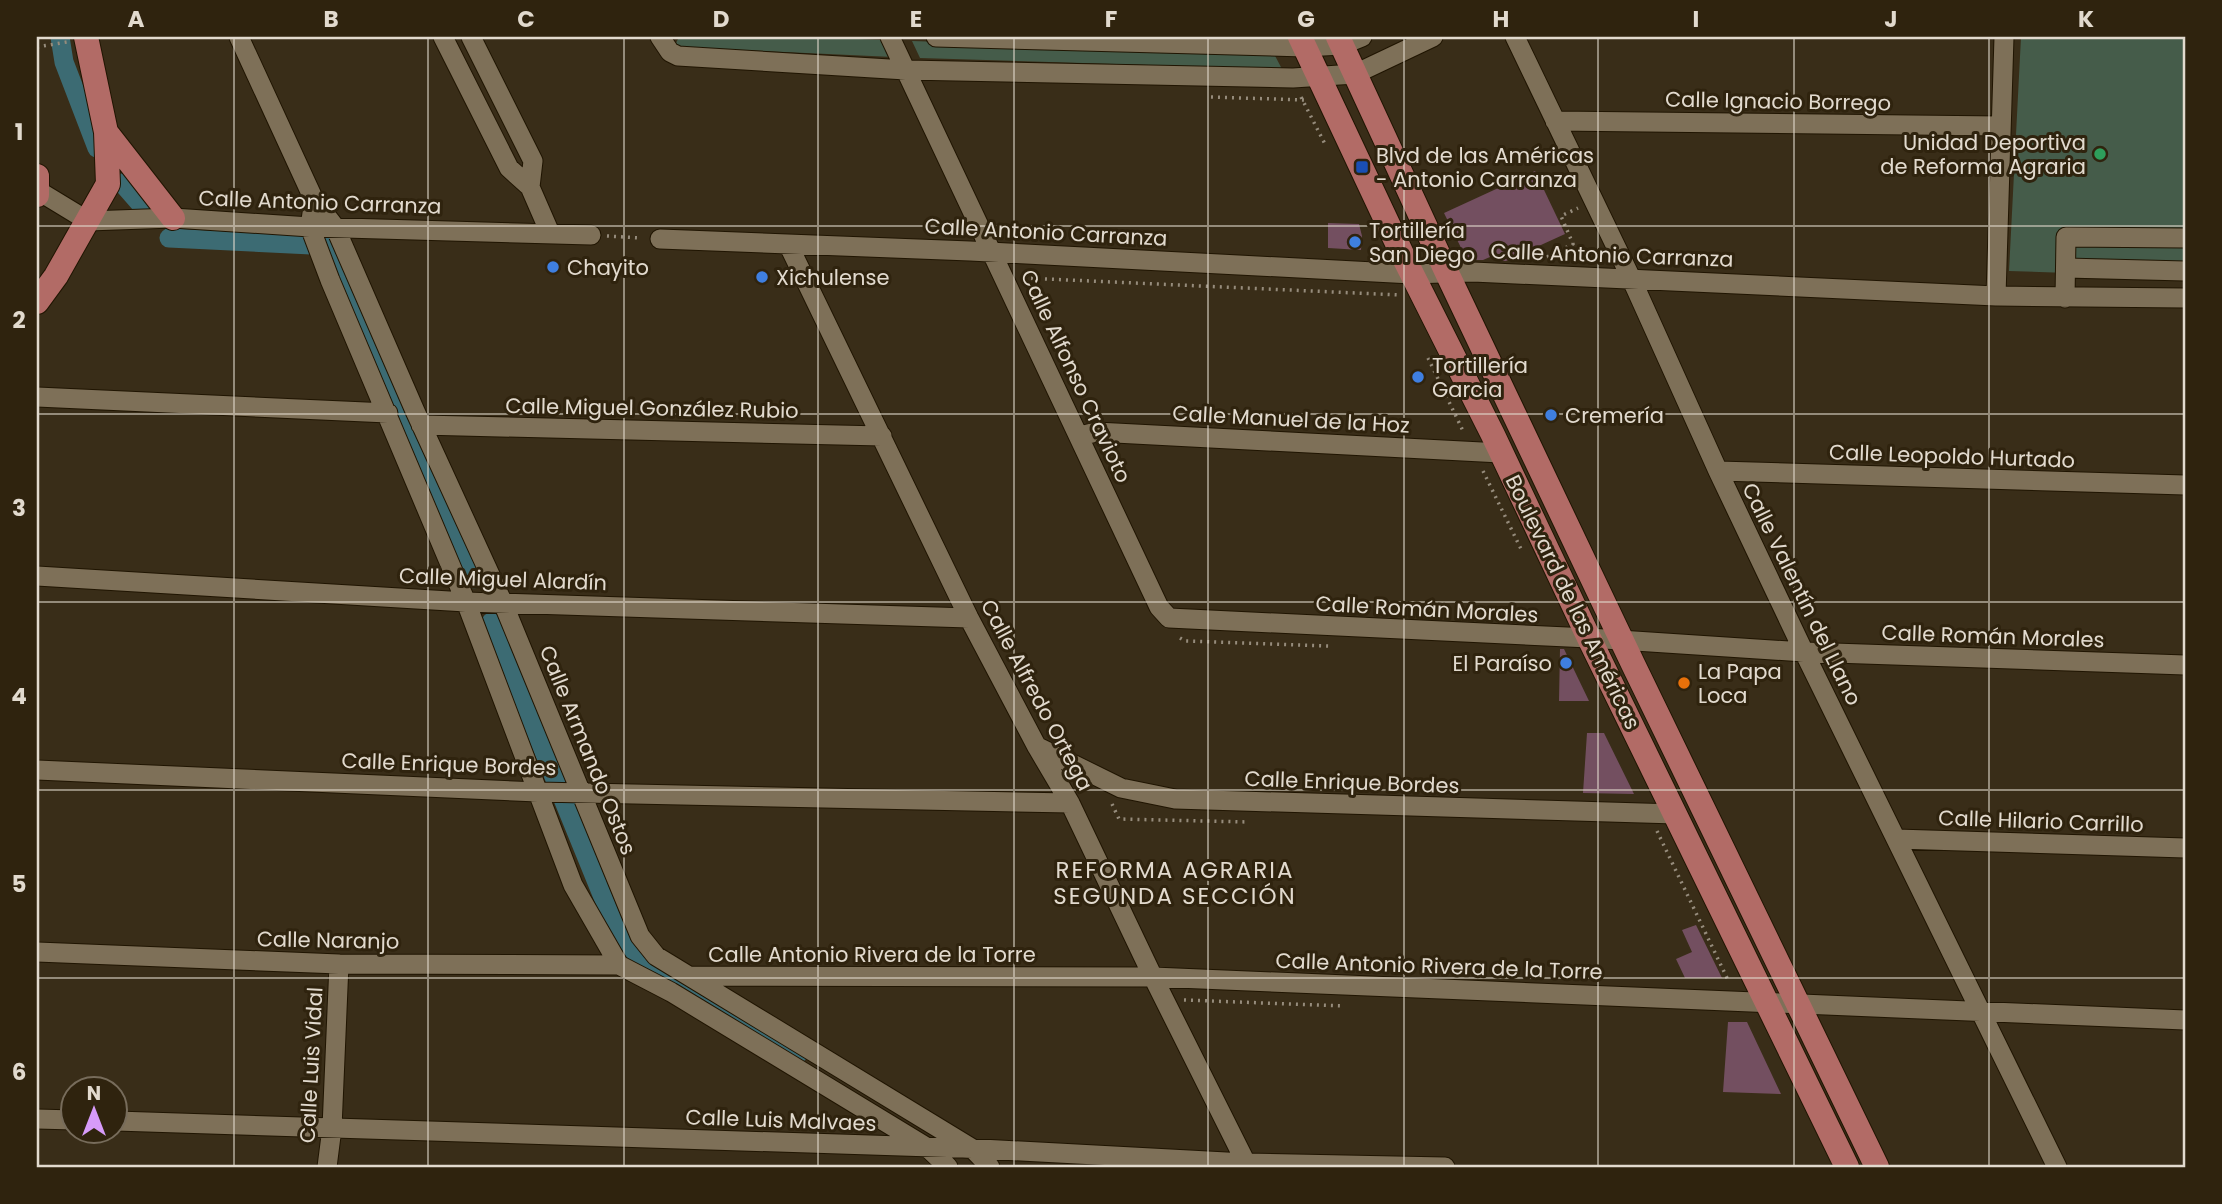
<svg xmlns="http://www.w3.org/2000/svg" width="2222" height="1204" font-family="Poppins,sans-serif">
<rect width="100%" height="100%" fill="#392d18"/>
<path fill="#455c4a" d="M679,37H805L886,40L893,57L674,47Z
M2021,37H2185V277L2009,271Z
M912,41L1273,52L1282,69L920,58Z"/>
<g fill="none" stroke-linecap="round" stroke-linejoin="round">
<path stroke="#3c6b73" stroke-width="19" d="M60,37L64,62L97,148
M122,183L143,207
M169,238L332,246L474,579
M491,622L611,917L631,948L647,964L798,1054"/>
</g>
<path fill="#734f60" d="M1535,171L1565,234L1506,261H1500L1497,254L1483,260H1467L1444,213Z
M1328,223L1359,224L1362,236L1361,250L1328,248Z
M1560,649H1564L1589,701H1559Z
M1587,733H1604L1634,794L1583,793Z
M1696,925L1722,978H1685L1676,959L1692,952L1682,930Z
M1728,1022H1747L1781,1094L1723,1092Z"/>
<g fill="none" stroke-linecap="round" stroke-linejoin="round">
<g stroke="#201502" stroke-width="21">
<path id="minor" d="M239,37L314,200L335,227L415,411L503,603L640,936L656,956L973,1149L990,1167
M443,37L509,168L530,187L550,233
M471,37L533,161L530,187
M660,37L670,52L678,56L906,70L1293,78L1355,74L1433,37
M890,37L1159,607L1169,618L1589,638L1804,652L2185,665
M936,37L1305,47L1342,45L1362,37
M1515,37L1631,278L1718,471L1804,652L2057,1167
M1555,121L2000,126
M37,190L88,221L173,218L310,227L591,235
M314,200L310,227L330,280L466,602L573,885L619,965L671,992L928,1148L948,1167
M660,239L970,251L1412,274L1473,272L1996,296L2185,298
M788,244L969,618L1037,747L1070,803L1153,977L1248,1167
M2066,268L2185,271
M1996,296L2004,37
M2065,298L2066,237L2185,238
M37,397L388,413
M421,425L882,436
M1080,436L1096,432L1501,453
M1718,471L2185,485
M37,576L466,602L969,618
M1038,747L1121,788L1175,799L1676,814
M37,770L538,792L1070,803
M1896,839L2185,848
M37,952L339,964L619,965
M691,976L1153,977L2185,1020
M37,1119L74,1120
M116,1121L963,1148L1245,1163L1445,1167
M327,1167L332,1128L339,964"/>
</g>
<g stroke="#201502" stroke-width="26">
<path id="major" d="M1300,37L1403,256L1493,435L1589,638L1847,1167
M1338,37L1447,273L1633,664L1877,1167
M106,132L173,218
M37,176V195
M37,302L56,276L108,184L106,132L86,37"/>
</g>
<path stroke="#968c7c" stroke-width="3.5" stroke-dasharray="2 5" stroke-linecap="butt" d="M37,47L67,42
M1211,97L1304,100
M1301,97L1326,146
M607,236L641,238
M1534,249L1538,258
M1547,257L1573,244L1561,216L1578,208
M1024,278L1400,295
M1428,358L1464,433
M1483,471L1521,549
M1180,638L1185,641L1329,646
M1112,804L1119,819L1248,822
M1657,831L1728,980
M1184,1000L1344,1006"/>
<use href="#minor" stroke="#7e7058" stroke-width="19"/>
<use href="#major" stroke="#b26b66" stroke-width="24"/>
</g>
<path fill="none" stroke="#e2dace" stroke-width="2" stroke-opacity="0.55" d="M234,37V1167M428,37V1167M624,37V1167M818,37V1167M1014,37V1167M1208,37V1167M1404,37V1167M1598,37V1167M1794,37V1167M1989,37V1167M37,226H2185M37,414H2185M37,602H2185M37,790H2185M37,978H2185"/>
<circle fill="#2e9e5b" stroke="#2f230e" stroke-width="2.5" cx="2100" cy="154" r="7"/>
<rect fill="#1a4fb4" stroke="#2f230e" stroke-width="2.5" x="1355" y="160" width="14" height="14" rx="3.5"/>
<g fill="#3f7fe0" stroke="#2f230e" stroke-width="2.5">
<circle cx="1355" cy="242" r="7"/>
<circle cx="553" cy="267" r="7"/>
<circle cx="762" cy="277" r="7"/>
<circle cx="1418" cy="377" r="7"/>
<circle cx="1551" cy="415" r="7"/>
<circle cx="1566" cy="663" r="7"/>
</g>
<circle fill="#e8710a" stroke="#2f230e" stroke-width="2.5" cx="1684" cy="683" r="7"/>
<g text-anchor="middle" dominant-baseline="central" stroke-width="6" stroke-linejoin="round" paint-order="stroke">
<g font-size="21" fill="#e2dace" stroke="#2f230e">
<text transform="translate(1778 101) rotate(1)">Calle Ignacio Borrego</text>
<text transform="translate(320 202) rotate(2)">Calle Antonio Carranza</text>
<text transform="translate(1046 232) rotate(3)">Calle Antonio Carranza</text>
<text transform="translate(1612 255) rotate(2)">Calle Antonio Carranza</text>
<text transform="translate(1076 376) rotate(65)">Calle Alfonso Cravioto</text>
<text transform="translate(652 408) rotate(1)">Calle Miguel González Rubio</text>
<text transform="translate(1291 419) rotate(3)">Calle Manuel de la Hoz</text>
<text transform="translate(1952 456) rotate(2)">Calle Leopoldo Hurtado</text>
<text transform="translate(503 579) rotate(2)">Calle Miguel Alardín</text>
<text transform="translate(1802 594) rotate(64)">Calle Valentín del Llano</text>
<text transform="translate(1573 602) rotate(64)">Boulevard de las Américas</text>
<text transform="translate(1427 609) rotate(3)">Calle Román Morales</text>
<text transform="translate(1993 636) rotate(2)">Calle Román Morales</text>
<text transform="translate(1037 695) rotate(62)">Calle Alfredo Ortega</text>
<text transform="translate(588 750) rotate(68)">Calle Armando Ostos</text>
<text transform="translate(449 764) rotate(2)">Calle Enrique Bordes</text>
<text transform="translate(1352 782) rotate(2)">Calle Enrique Bordes</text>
<text transform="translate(2041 821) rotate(2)">Calle Hilario Carrillo</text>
<text transform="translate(328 940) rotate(1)">Calle Naranjo</text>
<text x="872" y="954">Calle Antonio Rivera de la Torre</text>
<text transform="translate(1439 966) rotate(2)">Calle Antonio Rivera de la Torre</text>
<text transform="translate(311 1065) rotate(-87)">Calle Luis Vidal</text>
<text transform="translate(781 1120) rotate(2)">Calle Luis Malvaes</text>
</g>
<g font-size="21" fill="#e2dace" stroke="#2f230e" text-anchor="start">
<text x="2086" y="142" text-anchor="end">Unidad Deportiva<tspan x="2086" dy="24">de Reforma Agraria</tspan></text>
<text x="1376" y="155">Blvd de las Américas<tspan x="1376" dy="24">- Antonio Carranza</tspan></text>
<text x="1369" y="230">Tortillería<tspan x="1369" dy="24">San Diego</tspan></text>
<text x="567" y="267">Chayito</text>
<text x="776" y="277">Xichulense</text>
<text x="1432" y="365">Tortillería<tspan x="1432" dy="24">Garcia</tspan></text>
<text x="1565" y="415">Cremería</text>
<text x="1552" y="663" text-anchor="end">El Paraíso</text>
<text x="1698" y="671">La Papa<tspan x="1698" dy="24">Loca</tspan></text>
</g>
<g font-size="23" letter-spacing="2" fill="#e2dace" stroke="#2f230e">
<text x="1175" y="870">REFORMA AGRARIA<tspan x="1175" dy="26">SEGUNDA SECCIÓN</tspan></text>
</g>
</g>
<rect width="2222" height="1204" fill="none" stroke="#2f230e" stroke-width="77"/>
<g transform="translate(94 1110)"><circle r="33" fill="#2f230e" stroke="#776c5b" stroke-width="2"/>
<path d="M0-5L12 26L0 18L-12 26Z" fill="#d79bf9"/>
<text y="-10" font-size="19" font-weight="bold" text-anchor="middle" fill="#e2dace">N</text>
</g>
<rect x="38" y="38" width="2146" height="1128" fill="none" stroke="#e2dace" stroke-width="2.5"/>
<g font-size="23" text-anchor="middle" font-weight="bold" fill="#e2dace">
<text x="136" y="27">A</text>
<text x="331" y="27">B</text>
<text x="526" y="27">C</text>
<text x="721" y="27">D</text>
<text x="916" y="27">E</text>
<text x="1111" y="27">F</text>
<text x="1306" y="27">G</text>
<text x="1501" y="27">H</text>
<text x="1696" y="27">I</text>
<text x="1891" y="27">J</text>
<text x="2086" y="27">K</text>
<text x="19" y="140">1</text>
<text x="19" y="328">2</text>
<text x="19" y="516">3</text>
<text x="19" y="704">4</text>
<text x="19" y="892">5</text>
<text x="19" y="1080">6</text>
</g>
</svg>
